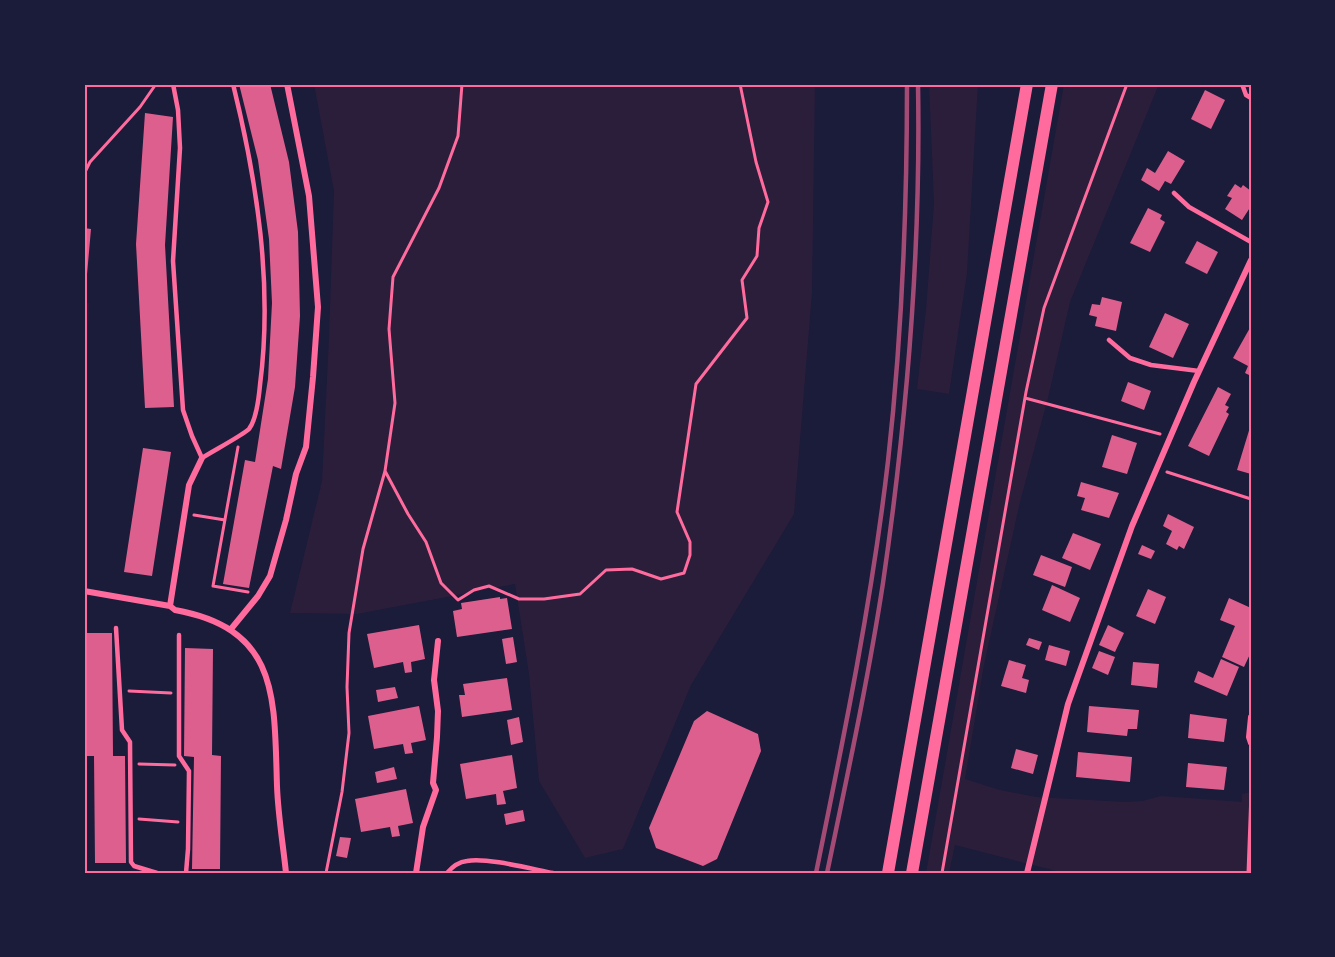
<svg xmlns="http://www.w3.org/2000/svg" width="1335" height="957" font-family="'Exo 2',sans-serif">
<rect width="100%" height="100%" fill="#1b1b3a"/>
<path fill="#2a1e3b" d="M314,84H815L812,293L794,514L691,685L623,849L585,858L539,781L529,674L515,584L357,614L290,613L322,481L329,337L334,191Z
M929,84H978L967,273L949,394L917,389L926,310L934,203Z
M1064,84H1159L1070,302L1048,398L1020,502L984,665L965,779L1000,790L1036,797L1126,802L1142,801L1161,796L1242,802V794L1251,792V873H1064L955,845L949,873H926Z
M84,303H89L86,392H84Z"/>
<path fill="#dd5f8e" d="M239,84H270L289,162L298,232L300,316L295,387L281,469L273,466L249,588L223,584L245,460L255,462L268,379L272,303L269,239L258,160Z
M1205,90L1225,100L1211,129L1191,119Z
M145,113L173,117L165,245L174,407L145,408L136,244Z
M1168,151L1185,161L1171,184L1165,181L1159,191L1141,180L1147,168L1155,173Z
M1235,184L1241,188L1243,185L1251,191V206L1242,220L1225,209L1232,198L1227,196Z
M1148,208L1162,215L1160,219L1165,222L1150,252L1130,243Z
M84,228L91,229L86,286H84Z
M1197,241L1218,252L1207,274L1185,263Z
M1102,297L1122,302L1116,331L1095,326L1097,317L1089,315L1092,304L1100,305Z
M1165,313L1189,324L1173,358L1149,347Z
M1251,326V376L1245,373L1248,366L1233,358Z
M1128,382L1151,391L1144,410L1121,401Z
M1218,387L1231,394L1225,405L1229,407L1226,412L1229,414L1209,456L1188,446Z
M1251,424V474L1237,470Z
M1112,435L1137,443L1127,474L1102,467Z
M143,448L171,452L152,576L124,572Z
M1081,482L1119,493L1109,518L1081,510L1085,498L1077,496Z
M1168,514L1194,527L1184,549L1179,546L1177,550L1166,544L1172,531L1163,526Z
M1073,533L1101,544L1090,570L1062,558Z
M1142,545L1155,551L1151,559L1138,554Z
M1041,555L1072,567L1065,587L1033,575Z
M1052,585L1080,598L1070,622L1042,610Z
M1148,589L1166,597L1155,624L1136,616Z
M500,597V599L507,598L512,629L457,637L453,611L462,609L461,603Z
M1229,598L1251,608V652L1244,667L1222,657L1235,626L1220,620Z
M419,625L425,659L411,662L412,672L405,673L403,662L374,668L367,634Z
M1108,625L1124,633L1115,652L1099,645Z
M84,633H112L113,756H125L126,863H95L94,756H84Z
M513,637L517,662L506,664L502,639Z
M1029,638L1042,642L1039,650L1026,645Z
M1049,645L1070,651L1066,666L1045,660Z
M185,648L213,649L212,755L221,756L220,869H192L194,757L184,756Z
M1099,651L1115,657L1108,675L1092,668Z
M1221,659L1239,667L1227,696L1194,682L1198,671L1213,678Z
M1009,660L1026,665L1022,678L1029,680L1026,693L1001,686Z
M1133,662L1159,664L1157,688L1131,685Z
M507,678L512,710L462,717L459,695H465L463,684Z
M395,687L398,698L378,702L376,690Z
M419,706L426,740L411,743L413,753L405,754L403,744L374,749L368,716Z
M1089,706L1139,710L1137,729H1128L1127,736L1087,732Z
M707,711L758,734L761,751L717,859L703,866L656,848L649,828L694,721Z
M1190,714L1227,719L1224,742L1188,738Z
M519,717L523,742L511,745L507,720Z
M1016,749L1038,755L1033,774L1011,768Z
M1078,752L1132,757L1130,782L1076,777Z
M512,755L517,788L503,791L506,804L497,805L496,794L466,799L460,764Z
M1188,763L1227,767L1224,790L1186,787Z
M394,767L397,779L377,783L375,772Z
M406,789L413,823L398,826L400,836L392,837L390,827L361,832L355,799Z
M523,810L525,821L506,825L504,814Z
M340,837L351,838L347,858L336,856Z"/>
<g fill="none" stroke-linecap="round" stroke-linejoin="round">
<path stroke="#ff6b9d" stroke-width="3" d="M84,174L90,162L140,107L156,84
M1025,398L1160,434
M238,447L213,586L248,592
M385,471L408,514L426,542L441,583L458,600L474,590L489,586L519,599H544L580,594L606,570L632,569L661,579L684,573L690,555V542L677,512L696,384L747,318L742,280L757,256L759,228L768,202L756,162L740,84
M1167,472L1251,499
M194,515L225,520
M129,691L171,693
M139,764L175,765
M139,819L178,822
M326,873L342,792L349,733L347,687L349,633L363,549L385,471L395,403L389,329L393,277L439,188L458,136L462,84
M942,873L1026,392L1044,308L1127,84
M1248,873L1251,792"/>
<path stroke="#ff6b9d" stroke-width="4.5" d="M173,84L178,110L180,148L173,261L183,410L192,436L202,458C211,452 243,435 249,429C256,420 259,396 260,385C273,285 257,181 233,84
M1242,84L1246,95L1251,98
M1174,193L1189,207L1251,242
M1109,340L1130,358L1151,365L1199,371
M116,628L122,730L130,742L131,862L134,866L157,873
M179,635V756L189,771L188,849L186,873
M447,873C452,867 458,862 467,861C485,857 532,869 553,873"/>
<path stroke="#ff6b9d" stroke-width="6" d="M84,591L170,606L175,610C280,629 274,698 277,786C278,815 283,844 286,873
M170,606L189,485L202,458
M231,629L258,596L270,576L286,520L296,474L306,447L313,377L318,307L309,196L287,84
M1251,717L1249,737L1251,743
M416,873L423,827L436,790L433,783L437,737L438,711L434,680L438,641
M1027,873L1068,704L1132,526L1194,382L1251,260"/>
<path stroke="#ff6b9d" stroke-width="12" d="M888,873L1027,84
M912,873L1052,84"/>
<path stroke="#a44b75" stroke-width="4.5" d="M816,873C844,736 872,600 888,461C902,336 907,210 907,84
M827,873C847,777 868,680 883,583C907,418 921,251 918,84"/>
</g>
<rect width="1335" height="957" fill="none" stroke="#1b1b3a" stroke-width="171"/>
<rect x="86" y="86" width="1164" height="786" fill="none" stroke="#ff6b9d" stroke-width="2"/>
</svg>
